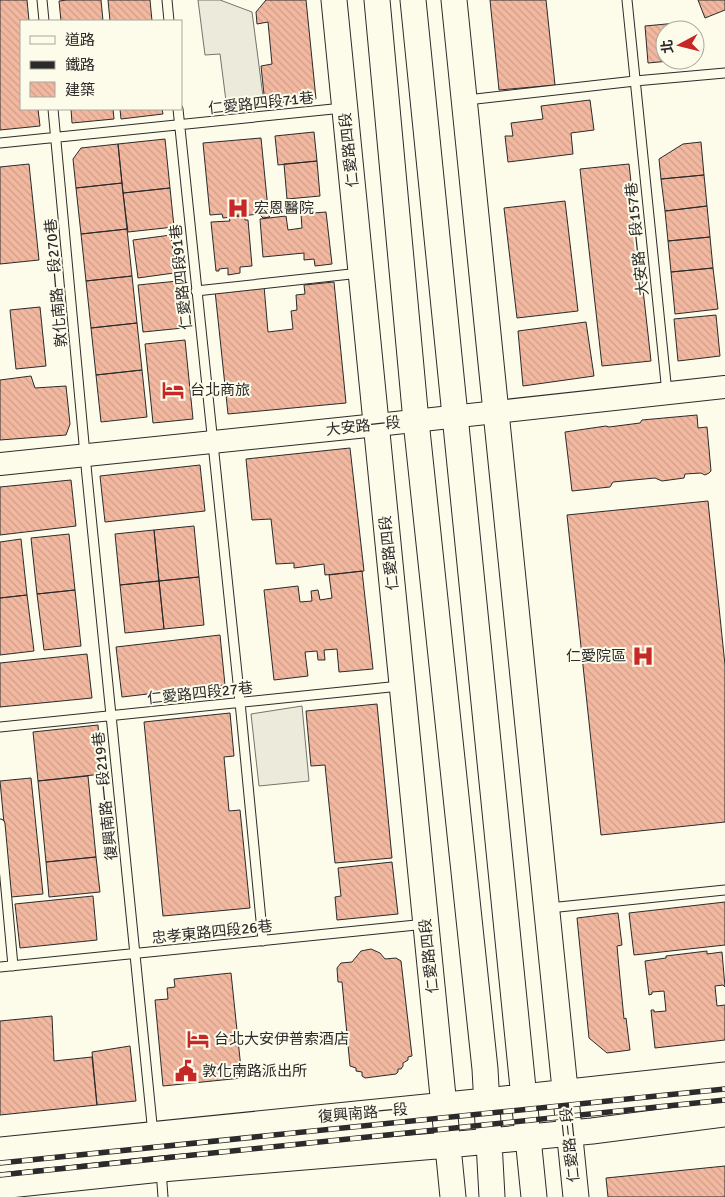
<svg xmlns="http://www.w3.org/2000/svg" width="725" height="1197" font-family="Signika,'Noto Sans TC',sans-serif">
<defs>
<pattern id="building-back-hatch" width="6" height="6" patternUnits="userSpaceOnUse" patternTransform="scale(1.25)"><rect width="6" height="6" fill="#f2b8a0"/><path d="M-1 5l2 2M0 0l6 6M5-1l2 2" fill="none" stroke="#d09e8a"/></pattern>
</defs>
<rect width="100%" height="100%" fill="#fdfbea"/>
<path fill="#eceadb" stroke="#74746e" d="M198,0H220L252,12L264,104L227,109L220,54L205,55Z
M302,706L309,781L259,786L251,714Z"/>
<path fill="url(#building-back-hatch)" stroke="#2b2b2b" d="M0,0H27L29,21H21V109H38L40,126L0,130Z
M67,0H101L103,21H61L59,1Z
M108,0H150L152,21H110Z
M266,0H306L316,99L265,104L261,66L272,64L268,22L257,24L256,12Z
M490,0H546L555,85L499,90Z
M698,0H725V10L705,18Z
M677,23L678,30H665V60H680L648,63L645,26Z
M590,100L594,130L571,133L573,154L508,162L505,136H513L511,123L543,119L541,106Z
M71,109H113L114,119L72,123Z
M120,109H162L163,114L121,119Z
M314,132L317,161L278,165L275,136Z
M261,138L268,209L263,210L270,217L263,218L259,214L223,218L222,214L210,215L203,143Z
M165,139L170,188L123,193L118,144Z
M701,142L704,175L661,179L659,159L683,144Z
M118,144L122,183L76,188L73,159L81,148Z
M317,161L320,196L287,199L284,164Z
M29,164L39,260L0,264V167Z
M629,164L651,361L602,366L580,169Z
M704,175L707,206L665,211L661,179Z
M122,183L127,229L81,234L76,188Z
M170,188L174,227L128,232L123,193Z
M565,201L578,311L517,318L504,208Z
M707,206L710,237L668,241L665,211Z
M326,212L332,264L315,266L314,259L304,260V253L263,257L260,219L286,216L288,230L302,228L301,214Z
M244,214L245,220H248L252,266L240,267V273L228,275V268L219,269V271H216L211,222L230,221L229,217Z
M127,229L132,276L86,281L81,234Z
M171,235L175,268L180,267L181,272L138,278L133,240Z
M710,237L713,268L671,272L668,241Z
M713,268L718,309L675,314L671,272Z
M132,276L137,323L91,328L86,281Z
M178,281L183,328L143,332L138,285Z
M334,282L346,403L228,414L215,291L264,286L268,332L293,329L291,311L297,310L296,295L305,294L304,285Z
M40,307L46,366L16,369L10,310Z
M716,315L720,356L678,361L674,319Z
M586,322L594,376L523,386L518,331Z
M137,323L142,370L96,375L91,328Z
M185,340L193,419L153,423L145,344Z
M142,370L147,417L101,422L96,375Z
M31,376L35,388L66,386L70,424L66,435L0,440V380Z
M697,415L698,428L707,427L711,471L709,473L705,475L701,473L685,474L684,478L662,481L655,478L613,482L610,487L572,491L565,432L606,426L609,427L640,423L642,420Z
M350,448L364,571L325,575L324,564L294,568V563L276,564L271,519L252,520L246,459Z
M200,465L205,511L105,522L100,476Z
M71,480L76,526L0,535V487Z
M708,501L725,665V822L601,835L567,515Z
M194,526L199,577L159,581L154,530Z
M154,530L159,581L120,585L115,534Z
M69,534L75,590L37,594L31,538Z
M21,539L27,595L0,598V542Z
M362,571L373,669L339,672L337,649L324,650L325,660H318L317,651L305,652L308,676L274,680L264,590L298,586L300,602L312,601L311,591L318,590L320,600L332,598L329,575Z
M199,577L204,625L164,629L159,581Z
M159,581L164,629L125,633L120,585Z
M75,590L81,646L44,650L37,594Z
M27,595L34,651L0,655V598Z
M220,635L225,685L122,697L116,647Z
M87,654L92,698L0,707V663Z
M377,704L392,858L335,863L325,765L311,766L306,711Z
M230,713L234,756L224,757L229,811L240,810L250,908L163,916L144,722Z
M98,725L102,774L38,781L33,732Z
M88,776L96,857L46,862L38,781Z
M31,778L43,894L11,897L0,781Z
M96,857L100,892L49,897L46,862Z
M392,862L398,914L337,920L335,897L341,896L338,868Z
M93,896L97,940L20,948L15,904Z
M725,902V945L634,955L629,913Z
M618,913L622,945L617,946L619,968L624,1019L626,1018L630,1050L607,1053L589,1038L577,918Z
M371,949L380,953L385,959L396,958L401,961L412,1056L408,1057V1060L403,1063V1066L401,1069H398V1072L396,1074L365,1078L362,1076V1072L356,1071V1068L350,1066L342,982H338L337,968L341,963L352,962L361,951Z
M707,951V954L722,952L725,987L723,985L715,986L717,1006L725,1005V1040L655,1048L651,1010H654V1012L666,1011L664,991L652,992V994L649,995L645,961L666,958V956Z
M231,973L242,1078L163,1086L155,1000L168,999L167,988L175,987L174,979Z
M52,1016L54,1061L92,1057L97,1105L0,1115V1021Z
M130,1046L136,1101L97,1105L92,1052Z
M725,1166V1197H608L606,1178Z"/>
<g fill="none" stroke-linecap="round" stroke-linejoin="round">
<g stroke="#2b2b2b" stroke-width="11">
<path id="service" d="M42,0L44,21
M167,0L169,21
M627,0L667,393
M467,100L635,81L725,73
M53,109L87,476L153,1134
M178,109L240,702L263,941
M0,143L343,108
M196,291L360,273
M0,727L400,686
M0,824L13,966
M549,908L725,890
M0,967L426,924
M161,1170L163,1197"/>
</g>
<g stroke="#2b2b2b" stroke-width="24">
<path id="tertiary" d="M0,464L377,425L725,387"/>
</g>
<g stroke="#2b2b2b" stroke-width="27">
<path id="secondary" d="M334,0L453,1197
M377,0L416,421L485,1069L492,1197
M413,0L534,1197
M454,0L576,1197
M0,1150L486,1101L725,1075
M0,1186L161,1169L448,1145L592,1131L725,1114"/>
</g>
<use href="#service" stroke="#fdfbea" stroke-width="9"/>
<use href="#tertiary" stroke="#fdfbea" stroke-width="22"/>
<use href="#secondary" stroke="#fdfbea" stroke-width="25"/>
<g stroke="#2b2b2b" stroke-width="5.5">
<path id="rail" d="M0,1163L725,1089
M0,1175L725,1100"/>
</g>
<use href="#rail" stroke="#fdfbea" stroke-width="4" stroke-dasharray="11" stroke-linecap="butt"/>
</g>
<defs>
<g id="hospital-bare" transform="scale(1.725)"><path d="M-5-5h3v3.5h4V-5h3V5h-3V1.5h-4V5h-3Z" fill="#c62828" stroke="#fdfbea" stroke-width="2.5" paint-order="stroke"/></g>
<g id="hotel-bare" transform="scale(1.725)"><path d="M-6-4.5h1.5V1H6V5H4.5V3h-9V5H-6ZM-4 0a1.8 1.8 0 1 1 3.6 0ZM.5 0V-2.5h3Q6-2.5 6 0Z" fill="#c62828" stroke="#fdfbea" stroke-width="2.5" paint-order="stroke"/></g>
<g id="civic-bare" transform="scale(1.725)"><path d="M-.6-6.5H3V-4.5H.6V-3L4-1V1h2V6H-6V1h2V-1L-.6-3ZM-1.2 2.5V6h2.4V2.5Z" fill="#c62828" stroke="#fdfbea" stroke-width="2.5" paint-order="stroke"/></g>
</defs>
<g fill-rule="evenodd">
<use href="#hospital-bare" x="238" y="208"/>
<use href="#hotel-bare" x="173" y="390"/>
<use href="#hospital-bare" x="643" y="656"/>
<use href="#hotel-bare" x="198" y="1039"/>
<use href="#civic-bare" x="186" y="1071"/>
</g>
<g text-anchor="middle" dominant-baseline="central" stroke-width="4" stroke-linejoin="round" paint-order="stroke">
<g font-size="15" fill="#2b2b2b" stroke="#fdfbea">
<text transform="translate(261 103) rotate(-6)">仁愛路四段71巷</text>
<text transform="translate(349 150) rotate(-96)">仁愛路四段</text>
<text transform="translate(637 239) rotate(-96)">大安路一段157巷</text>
<text transform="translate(181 277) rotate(-96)">仁愛路四段91巷</text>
<text transform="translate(56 283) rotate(-95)">敦化南路一段270巷</text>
<text transform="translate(363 426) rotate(-6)">大安路一段</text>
<text transform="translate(389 553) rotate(-96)">仁愛路四段</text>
<text transform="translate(200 693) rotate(-6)">仁愛路四段27巷</text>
<text transform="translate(105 796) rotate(-96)">復興南路一段219巷</text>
<text transform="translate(212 932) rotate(-6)">忠孝東路四段26巷</text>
<text transform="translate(429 956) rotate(-96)">仁愛路四段</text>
<text transform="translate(363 1113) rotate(-5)">復興南路一段</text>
<text transform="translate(570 1145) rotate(-96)">仁愛路三段</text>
</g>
<g font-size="15" fill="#2b2b2b" stroke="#fdfbea" text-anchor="start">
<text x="254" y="208">宏恩醫院</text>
<text x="190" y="390">台北商旅</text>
<text x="626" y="656" text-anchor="end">仁愛院區</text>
<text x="214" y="1039">台北大安伊普索酒店</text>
<text x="202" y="1071">敦化南路派出所</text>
</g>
</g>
<rect x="20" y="20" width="162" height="90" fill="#fdfbea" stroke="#a9a89e"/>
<rect x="30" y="36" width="25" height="8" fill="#fdfbea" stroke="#a9a89e"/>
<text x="65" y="45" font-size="15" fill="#2b2b2b">道路</text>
<rect x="30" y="61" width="25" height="8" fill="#2b2b2b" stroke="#a9a89e"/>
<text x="65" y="70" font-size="15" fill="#2b2b2b">鐵路</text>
<rect x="30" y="82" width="25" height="15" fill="url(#building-back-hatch)" stroke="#a9a89e"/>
<text x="65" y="95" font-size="15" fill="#2b2b2b">建築</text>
<g transform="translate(680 45) rotate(263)"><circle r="24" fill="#fdfbea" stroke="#a9a89e"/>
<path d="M0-4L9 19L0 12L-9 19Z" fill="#c62828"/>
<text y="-8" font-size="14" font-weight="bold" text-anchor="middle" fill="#2b2b2b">北</text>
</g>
</svg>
